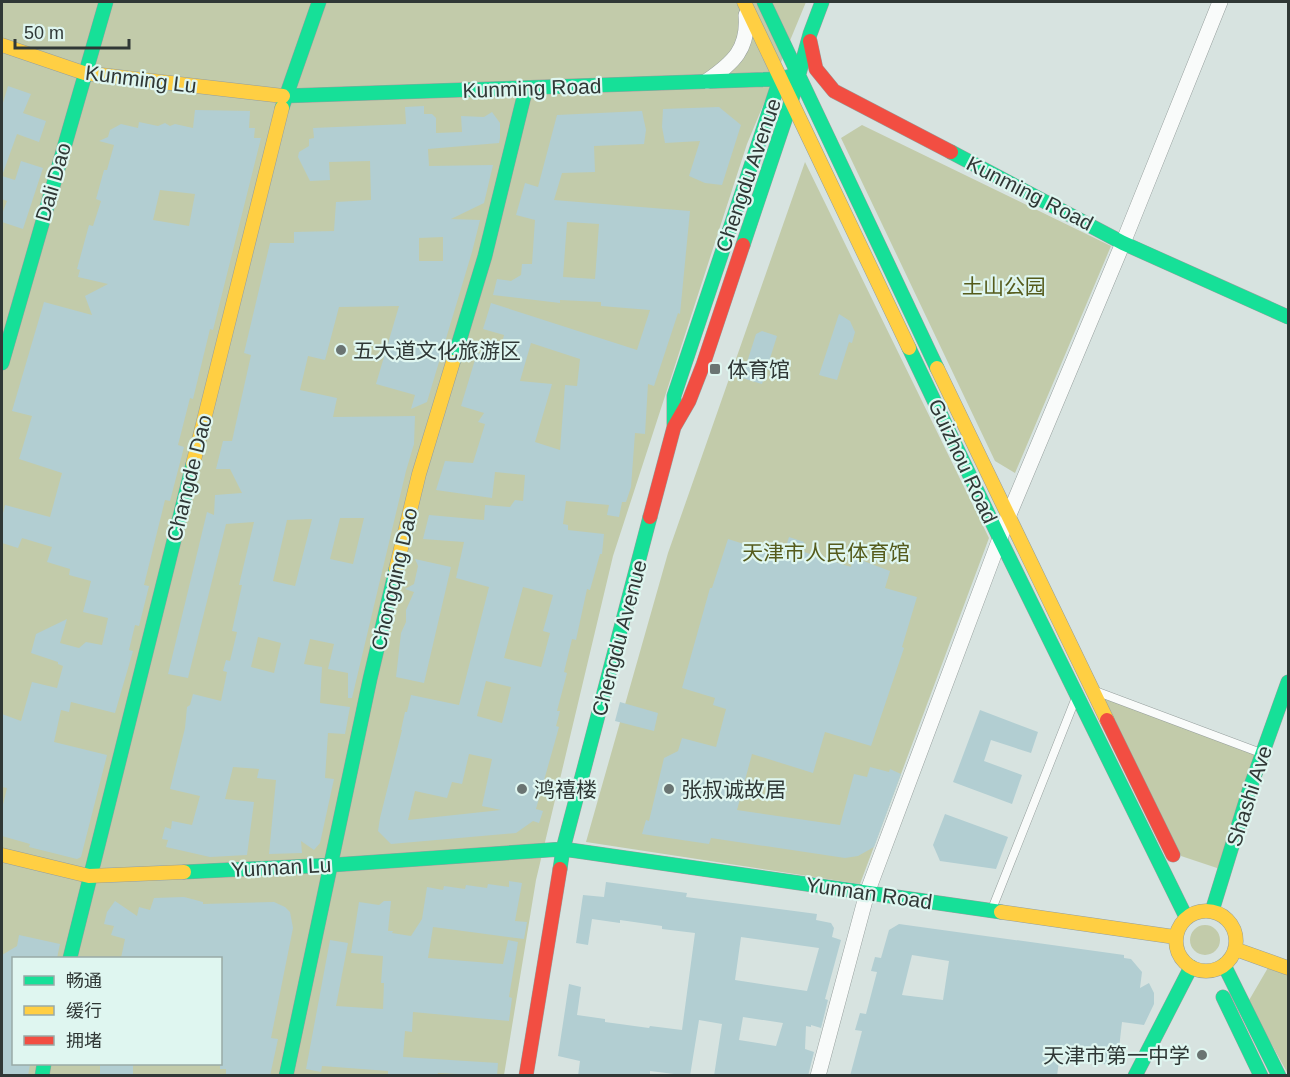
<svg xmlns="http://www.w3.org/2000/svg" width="1290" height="1077" font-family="Helvetica,'Noto Sans SC',sans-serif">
<rect width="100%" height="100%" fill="#d7e3e0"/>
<path fill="#c2cbaa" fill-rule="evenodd" d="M2,2H806L747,144L613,556L536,880L504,1075L2,1076ZM14,958H220V1064H14Z
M862,125L1111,246L1015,473L995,461L841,138Z
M805,162L989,538L860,884L586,842L668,553Z
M1097,695L1256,755L1220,869L1181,856Z
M1190 940a15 15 0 1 1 30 0a15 15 0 1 1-30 0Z
M1269,966L1288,973V1074L1248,1002Z"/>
<path fill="#b2ced2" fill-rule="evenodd" d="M8,86L31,94L23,113L46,121L39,142L17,134L3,173H2V106Z
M424,106V114H432L436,118V133L462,132L461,116L484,117L492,112L500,123V138L499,143L428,149L429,166L493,165L484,203L451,219L480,220L472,252L427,402L411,409L415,395L376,384L399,306L339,307L325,360L308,356L300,390L337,398L333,417L415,416L414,444L406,471L352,698H348V673L328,669L334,644L310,639L304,664L322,667L320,703L350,707L345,734L328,733L325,778L334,779L320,843L314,850L301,841L302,853L269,854L276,780L257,778L259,769L233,767L225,799L254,802L247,855L210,857L166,847L168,840L162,839L165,827L171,829L172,821L192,825L200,796L170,789L185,728L187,707L190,705L193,694L221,701L227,672L223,671L226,660L230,661L237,632L232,631L242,585H239L254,522L226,524L188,678L168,674L207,512L214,515L215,495L242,493L230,469H216L223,441H232L251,355L244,353L270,243H294V232L334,231L336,202L371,200L370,161L329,162L330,180L310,181L298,157L299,152L309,146V139L314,138L313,128L406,124L405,107ZM443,237V261H419V238ZM340,518H364L353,564L330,559ZM312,519L295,586L273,581L287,520ZM258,637L281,643L274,673L251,667Z
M719,107L741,125L722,185L705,183L689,176L700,141L665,143L662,127L663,109Z
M195,110L250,111L249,128H255L254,138H261L213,330L210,329L193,399L190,398L178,445L184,447L170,501L165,500L144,585L149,586L139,626L135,625L129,650L133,651L115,713L71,702L69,712L61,710L54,742L107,755L81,857L77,859L29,847L30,844L2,836V809L7,788L2,787V714L21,721L32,682L57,688L63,666L58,664V662L31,653L36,634L67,619L60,643L79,648L86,642L102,645L108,618L83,612L91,581L69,575L70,569L47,562L52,547L22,538L18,548L2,543V517L5,505L50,517L62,473L19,459L32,416L12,411L44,302L92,315L85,296L108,284L78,277L80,270L77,269L89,225L93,226L101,201L96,199L104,170H107L114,145L99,141L108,137L110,130L121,124L138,128L139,122L158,126L165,123L170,126L175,124L193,128ZM160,190L195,194L189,226L153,220Z
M642,111L646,130L644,144L594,146L595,172L562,173L554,200L690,211L680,314L678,313L654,386L648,384L645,434L635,433L631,487L626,502H622L619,517L607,515L609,505L566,501L563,524L568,525V530L604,534L602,554H600L590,590L587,589L576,640L572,639L564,672L567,673L557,711H560L556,726L559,727L536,809L543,811L539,823L533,821L516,833L391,844L378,831L380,818L402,730H401L405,712H407L411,695L459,705L489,587L456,578L464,542L423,539L429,515L484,520L485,505L510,507L515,500L523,501L525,475L495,472L492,498L436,490L445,461L473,463L485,424L478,422L484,413L461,406L477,353L498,358L504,335L483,329L491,303L637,350L650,310L601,306V302L560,300V303L493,295L497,279L511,281L521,275L522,264H532L535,220L516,215L525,183L538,187L557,115ZM567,222L599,224L595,279L563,277ZM531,343L580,359L577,386L565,385L560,450L535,442L552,384L520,381ZM523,587L553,595L543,631L550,633L541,667L504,658ZM486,681L511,687L502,723L477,716ZM469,754L492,759L482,806L501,810L408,820L415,791L447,798L452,782L462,784Z
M21,161L43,168L23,229L2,222V214L7,201L2,199V176L15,180Z
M839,314L850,321L855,332L852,343L849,342L837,380L819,375Z
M762,331L777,336L762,384L742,378L756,334Z
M789,537L804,542L801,551L851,567L853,557L890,571L885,588L917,597L902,647L904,648L871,746L825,732L813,773L752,754L737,810L840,825L854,774L867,777L870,767L889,772L890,769L901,774L874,847L858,856L845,858L711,838L709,844L642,834L646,820L649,821L664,758L678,751L682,738L716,747L726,709L713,705L715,698L682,688L710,588H712L728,539L783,556Z
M415,559L451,567L424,683L396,677L401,633L406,622V610L414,592L405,589L414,584L418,566Z
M620,702L658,713L654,731L615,721Z
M980,710L1038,732L1031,753L991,740L984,761L1022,775L1012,804L953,782Z
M945,814L1008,837L996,869L940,861L933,845Z
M509,881L522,883L515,921L527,922L524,939L433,927L428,958L503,964L508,940L518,942L509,997L512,998L509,1021L413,1012L412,1032L405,1031L403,1057L498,1063L497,1076L438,1073L437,1076H388V1071L322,1066L321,1072L306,1069L330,940L348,943L336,1006L383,1009L384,983H381L383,956L351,953L359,902L379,905L384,901H391L388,931H393L392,933L411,936L422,919L427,887L443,890L444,886L465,889L466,885L487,888L488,884L509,887Z
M606,882L687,893L686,897L817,914L816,920L831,923L834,928L832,937L841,940L825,999L828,1000L821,1028L811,1025V1027L806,1026L805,1049L814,1052L808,1076H714L722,1024L699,1020L690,1076L650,1071V1076H578L580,1061L558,1056L569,984L581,987L577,1015L605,1019V1022L649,1028L650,1026L682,1030L695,933L662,929V926L620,920V923L592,919L588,945L576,943L583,895L604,897ZM741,937L819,948L807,991L735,980ZM743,1017L783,1023L776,1046L739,1040Z
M184,897L203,902V904L274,902L285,907L290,912L293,928L271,1038L278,1039L270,1076H226V1069H220V969L223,958H121L125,939L111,935L114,926L104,924L107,912L115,901L137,916L139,907L150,910L154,898Z
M899,924L1124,955V958L1131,959L1142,972L1140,988L1149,983L1154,993V1004L1144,1025L1122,1022L1117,1066L1096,1063L1097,1054L1092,1053V1050L1061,1046L1057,1076H850L862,1031L855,1030L860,1013L866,1014L877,972L871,971L875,957L881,958L889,930ZM912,955L949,961L943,1000L902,995Z
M19,935L60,944L57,958H14V1064H30L28,1076H2V955L17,946Z
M100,1064H133V1076H100Z"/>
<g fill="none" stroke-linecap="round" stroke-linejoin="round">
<g stroke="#969f9d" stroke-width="9">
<path id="lane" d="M1098,692L1261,753
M992,909L1075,700"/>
</g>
<g stroke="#969f9d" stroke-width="16">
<path id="street" d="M707,81C733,63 749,49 746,15
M818,1076L867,893L1008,517L1123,243L1220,2"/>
</g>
<g stroke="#969f9d" stroke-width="15">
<path id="fast" d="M764,2L937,368
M283,96L780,79L791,76
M282,108L319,2
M951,152L1123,243L1288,317
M743,245L792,99L810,34L822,2
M909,348L1000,539L1186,917
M453,362L485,256L526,88
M2,363L106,2
M674,424V396L780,79
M560,869L563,849L650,517
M184,872L332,865L563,849L1001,912
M1212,911L1249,791L1288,682
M70,958L193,464
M1224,965L1279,1076
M1223,997L1261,1076
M42,1076L44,1064
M286,1076L370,679L396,569
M1135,1076L1191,967"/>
</g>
<g stroke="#969f9d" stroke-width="15">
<path id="slow" d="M744,2L909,348
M2,45L84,73L283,96
M937,368L1107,720
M193,464L282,108
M396,569L419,474L453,362
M2,855L89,876L184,872
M1176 941a30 30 0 1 1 60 0a30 30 0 1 1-60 0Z
M1001,912L1175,937
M1235,949L1288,968"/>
</g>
<g stroke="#969f9d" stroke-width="15">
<path id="jam" d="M810,41L816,69L834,91L951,152
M650,517L674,427L689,401L703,365L743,245
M1107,720L1173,855
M526,1076L560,869"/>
</g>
<use href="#lane" stroke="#f9fbfa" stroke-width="8"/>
<use href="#street" stroke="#f9fbfa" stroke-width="15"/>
<use href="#fast" stroke="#16e098" stroke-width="14"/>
<use href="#slow" stroke="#ffcf43" stroke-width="14"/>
<use href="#jam" stroke="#f24e42" stroke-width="14"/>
</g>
<g fill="#6a7472" stroke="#dff6f0" stroke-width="2">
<circle cx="341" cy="350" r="6"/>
<rect x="709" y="363" width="12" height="12" rx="3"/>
<circle cx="522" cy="789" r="6"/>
<circle cx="669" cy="789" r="6"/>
<circle cx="1202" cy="1055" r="6"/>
</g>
<g text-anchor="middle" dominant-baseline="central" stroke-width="4.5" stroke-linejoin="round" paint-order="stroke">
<g font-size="21" fill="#303836" stroke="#dff6f0">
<text transform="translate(141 79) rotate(7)">Kunming Lu</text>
<text transform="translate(532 88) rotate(-2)">Kunming Road</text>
<text transform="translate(748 175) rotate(-71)">Chengdu Avenue</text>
<text transform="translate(53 182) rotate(-74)">Dali Dao</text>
<text transform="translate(1030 193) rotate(27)">Kunming Road</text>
<text transform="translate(963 461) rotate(65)">Guizhou Road</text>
<text transform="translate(189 478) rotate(-76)">Changde Dao</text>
<text transform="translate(394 579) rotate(-77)">Chongqing Dao</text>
<text transform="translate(619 638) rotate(-75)">Chengdu Avenue</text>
<text transform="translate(1249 796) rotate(-72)">Shashi Ave</text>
<text transform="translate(281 867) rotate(-3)">Yunnan Lu</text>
<text transform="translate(869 893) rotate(8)">Yunnan Road</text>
</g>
<g font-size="21" fill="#555b1c" stroke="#dff6f0">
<text x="1004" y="286">土山公园</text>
<text x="826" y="552">天津市人民体育馆</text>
</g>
<g font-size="21" fill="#303836" stroke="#dff6f0" text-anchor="start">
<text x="353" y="350">五大道文化旅游区</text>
<text x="727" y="369">体育馆</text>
<text x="534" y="789">鸿禧楼</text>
<text x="681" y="789">张叔诚故居</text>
<text x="1190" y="1055" text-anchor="end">天津市第一中学</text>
</g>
</g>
<rect width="1290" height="1077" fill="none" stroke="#303836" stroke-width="6"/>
<rect x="12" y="957" width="210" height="108" fill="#dff6f0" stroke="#99aaa6" stroke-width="1.5"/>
<rect x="24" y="976" width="30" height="9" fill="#16e098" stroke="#99aaa6" stroke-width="1.5"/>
<text x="66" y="987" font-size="18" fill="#303836">畅通</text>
<rect x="24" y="1006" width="30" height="9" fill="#ffcf43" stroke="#99aaa6" stroke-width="1.5"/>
<text x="66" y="1017" font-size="18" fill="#303836">缓行</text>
<rect x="24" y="1036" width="30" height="9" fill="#f24e42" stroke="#99aaa6" stroke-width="1.5"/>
<text x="66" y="1047" font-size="18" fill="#303836">拥堵</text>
<path d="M15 39v9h114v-9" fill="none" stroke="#303836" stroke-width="3"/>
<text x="24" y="39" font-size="18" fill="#303836" stroke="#dff6f0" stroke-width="4.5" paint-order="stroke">50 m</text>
</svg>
